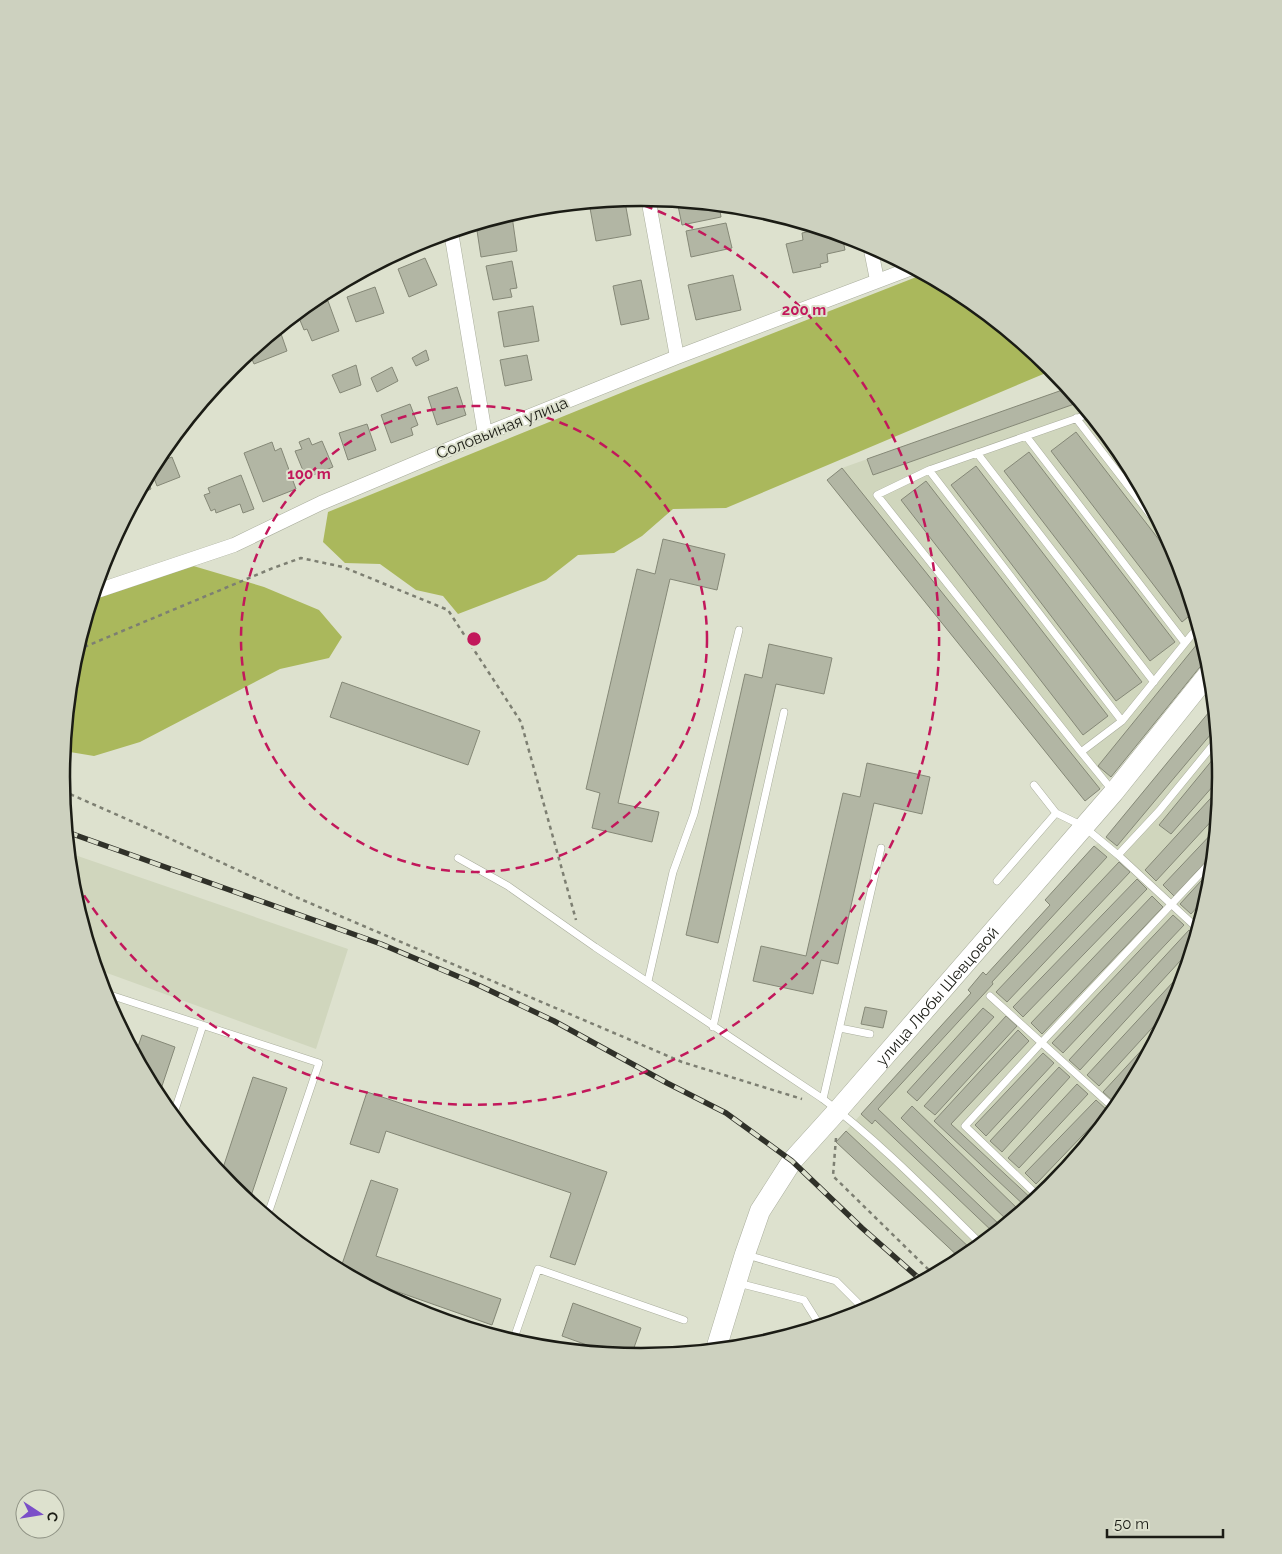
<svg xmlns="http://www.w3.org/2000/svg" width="1282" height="1554" font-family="Raleway,sans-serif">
<rect width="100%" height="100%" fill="#dde1ce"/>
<path fill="#d0d6bd" d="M1068,388L1123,455L1177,555L1208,657L1111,777L1100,789L1085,801L827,480L842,468Z
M1214,706L1221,777L1210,890L1177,999L1123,1099L1051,1187L962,1260L836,1142L970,993L968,990L983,972L986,975L1050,905L1045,900L1094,846L1106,837Z
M69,853L348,949L316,1049L96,969L72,890Z"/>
<path fill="#aab85c" d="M924,274L963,295L1053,370L726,508L673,509L642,536L614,553L578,555L546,580L458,614L443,596L416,590L380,564L345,563L323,542L328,512L638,386Z
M190,565L264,587L319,610L342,637L329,658L280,669L140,742L94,756L64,751L72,664L92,600Z"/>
<path fill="#b2b6a4" stroke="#858877" d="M677,201L719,205L721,217L682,225Z
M625,202L631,235L596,241L590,208Z
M512,216L517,251L481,257L476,224L492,219Z
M726,223L732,248L691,257L686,231Z
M810,227H814L842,235L845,250L827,254L828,262L820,264L821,267L793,273L786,244L803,240L802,233L811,231Z
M425,258L437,285L409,297L398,269Z
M512,261L517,288L510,289L512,297L493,300L486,266Z
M733,275L741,310L696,320L688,285Z
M641,280L649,319L621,325L613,286Z
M375,287L384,313L356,322L347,297Z
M328,301L339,331L312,341L307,329L304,330L297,313Z
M533,306L539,341L504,347L498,312Z
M279,328L287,351L254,364L249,352Z
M426,350L429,360L416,366L412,358Z
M527,355L532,380L505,386L500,360Z
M356,365L361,385L340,393L332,375Z
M392,367L398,381L377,392L371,378Z
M457,387L466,415L437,425L428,397Z
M1068,388L1080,402L873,475L867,459Z
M410,404L418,425L411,428L413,435L391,443L381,415Z
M367,424L376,450L348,460L339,433Z
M1103,431L1123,455L1139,486L1099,434Z
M1076,432L1180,567L1194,612L1182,622L1051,451Z
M309,438L312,445L322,441L333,467L306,478L295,451L302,449L299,442Z
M272,442L275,451L281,448L296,489L263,502L244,453Z
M1029,452L1175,642L1150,661L1004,471Z
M172,457L180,477L157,486L151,470L154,464Z
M976,466L1142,682L1116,701L951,485Z
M842,468L1100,789L1085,801L827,480Z
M241,475L254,509L243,513L240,504L216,513L215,509L211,511L204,495L210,493L208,488Z
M147,478L151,489L138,495Z
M926,481L1108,716L1083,735L901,500Z
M663,539L725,554L717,590L670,579L618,803L659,812L652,842L592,828L600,793L586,789L637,569L655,574Z
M1202,638L1208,657L1111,777L1098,766Z
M769,644L832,658L824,694L776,684L718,943L686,935L745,674L762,678Z
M342,682L480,731L468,765L330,717Z
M1214,706L1216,728L1117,846L1106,837Z
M1218,753L1221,777L1171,834L1159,825Z
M867,763L930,777L922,814L874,803L838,964L821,960L813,994L753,981L761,946L806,956L843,793L860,797Z
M1220,788L1217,815L1156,881L1145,870Z
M1216,829L1213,854L1174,896L1163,885Z
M1094,846L1107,857L992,982L993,984L878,1109L1002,1227L994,1233L875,1120L872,1124L861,1114L971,993L968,990L983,972L986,975L1050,905L1045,900Z
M1119,862L1130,872L1007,1002L996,992Z
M1212,869L1208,895L1191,914L1180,904Z
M1137,879L1147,889L1023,1017L1013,1007Z
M1152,896L1163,907L1042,1034L1031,1023Z
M1173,915L1184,925L1063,1053L1052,1043Z
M1189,930L1196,936L1192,948L1080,1070L1069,1060Z
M1186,968L1173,1005L1099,1086L1087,1075Z
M865,1007L887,1011L883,1028L861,1024Z
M983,1008L994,1017L917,1101L907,1092Z
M1006,1016L1017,1026L935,1115L924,1106Z
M1161,1029L1130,1086L1115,1103L1103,1092Z
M1018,1030L1029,1041L951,1124L1034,1201L1026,1207L934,1121Z
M142,1035L175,1047L158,1098L135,1055Z
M1043,1053L1054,1063L986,1136L975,1125Z
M1059,1067L1070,1077L1002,1152L990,1141Z
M253,1077L287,1088L249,1202L231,1187L221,1174Z
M1077,1084L1088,1094L1019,1168L1008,1158Z
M367,1092L607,1172L575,1265L550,1257L571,1193L386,1131L379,1153L350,1144Z
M1096,1100L1107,1110L1036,1184L1025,1173Z
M912,1106L1021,1212L1009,1222L901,1118Z
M846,1131L973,1251L962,1260L836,1142Z
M1078,1153L1051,1187L1045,1192L1044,1191Z
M371,1180L398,1189L376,1256L501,1299L492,1325L350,1275L340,1270Z
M573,1303L641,1328L631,1356L598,1352L586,1348L587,1345L562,1336Z"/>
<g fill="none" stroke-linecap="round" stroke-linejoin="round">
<g stroke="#a9ad9c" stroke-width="8">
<path id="lane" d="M1076,418L1165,534
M1026,436L1185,643
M977,453L1154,682
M929,470L1122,721
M1081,752L877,495L929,470L1089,414
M1034,785L1056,813L1083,826L1118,855L1198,929
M1112,790L1081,752L1122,721L1198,627
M1118,855L1159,811L1217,740
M458,858L508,886L595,947L823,1099C880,1142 930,1194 981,1244
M997,881L1056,813
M648,981L673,872L694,814L739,630
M104,993L319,1063L270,1208L265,1215
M990,996L1115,1109
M713,1027L784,712
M840,1028L870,1034
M823,1099L881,848
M173,1116L203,1025
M1039,1197L965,1126L1042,1042L1212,861
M747,1255L836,1281L866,1311
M738,1283L804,1300L819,1324V1326
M513,1341L538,1269L684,1320"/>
</g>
<g stroke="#a9ad9c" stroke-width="15">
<path id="street" d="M648,198L677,357
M451,232L485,434
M870,245L877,280
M94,592L234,545L321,503L485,434L677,357L912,268"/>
</g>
<g stroke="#a9ad9c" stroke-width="21">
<g id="secondary">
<path id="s1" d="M716,1349L745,1254L760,1211L792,1161L838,1110L1114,792L1210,672"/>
</g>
</g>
<path stroke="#7d7f72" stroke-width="2.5" stroke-dasharray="4 4" stroke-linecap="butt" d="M77,650L273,568L301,558L343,567L448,610L521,722L576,920
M63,791L147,828L298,898L682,1062L802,1099
M836,1138L833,1176L934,1275"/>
<use href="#lane" stroke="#fff" stroke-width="7"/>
<use href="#street" stroke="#fff" stroke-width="14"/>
<use href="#secondary" stroke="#fff" stroke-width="20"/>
<g stroke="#303129" stroke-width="5.5">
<path id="rail" d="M67,832L381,944L476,984L554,1021L667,1083L726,1113L792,1161L862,1228L922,1281"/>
</g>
<use href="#rail" stroke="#dde1ce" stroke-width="4" stroke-dasharray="11" stroke-linecap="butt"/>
</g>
<g fill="none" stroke="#c2185b" stroke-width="2.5" stroke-dasharray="9 6">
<circle cx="474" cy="639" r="233"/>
<path d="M630 200A466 466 0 1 1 72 876"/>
</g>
<g text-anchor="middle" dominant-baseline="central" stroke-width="4" stroke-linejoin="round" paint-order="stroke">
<g font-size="16" fill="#1b1c15" stroke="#dde1ce">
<text transform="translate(502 428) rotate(-22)">Соловьиная улица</text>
<text stroke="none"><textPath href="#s1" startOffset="424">улица Любы Шевцовой</textPath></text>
</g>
</g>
<path d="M0 0H1282V1554H0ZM70 777a571 571 0 1 1 1142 0a571 571 0 1 1-1142 0Z" fill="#cdd1bf" fill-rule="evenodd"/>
<path fill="none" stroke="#1b1c15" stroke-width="2.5" d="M70 777a571 571 0 1 1 1142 0a571 571 0 1 1-1142 0Z"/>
<circle cx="474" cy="639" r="8" fill="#c2185b" stroke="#dde1ce" stroke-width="2.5"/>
<g font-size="15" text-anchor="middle" font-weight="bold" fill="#c2185b" stroke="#dde1ce" stroke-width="4" stroke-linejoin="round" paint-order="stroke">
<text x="804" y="315">200 m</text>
<text x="309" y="479">100 m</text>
</g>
<g transform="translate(40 1514) rotate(102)"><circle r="24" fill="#dde1ce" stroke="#8f9284"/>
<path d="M0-4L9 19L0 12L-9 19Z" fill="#7b4fc8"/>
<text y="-8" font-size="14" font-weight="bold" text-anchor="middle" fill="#1b1c15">С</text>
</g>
<path d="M1107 1529v8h116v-8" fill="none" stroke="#1b1c15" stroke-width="2.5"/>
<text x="1114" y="1529" font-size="15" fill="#1b1c15" stroke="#dde1ce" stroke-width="4" paint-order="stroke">50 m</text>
</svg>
